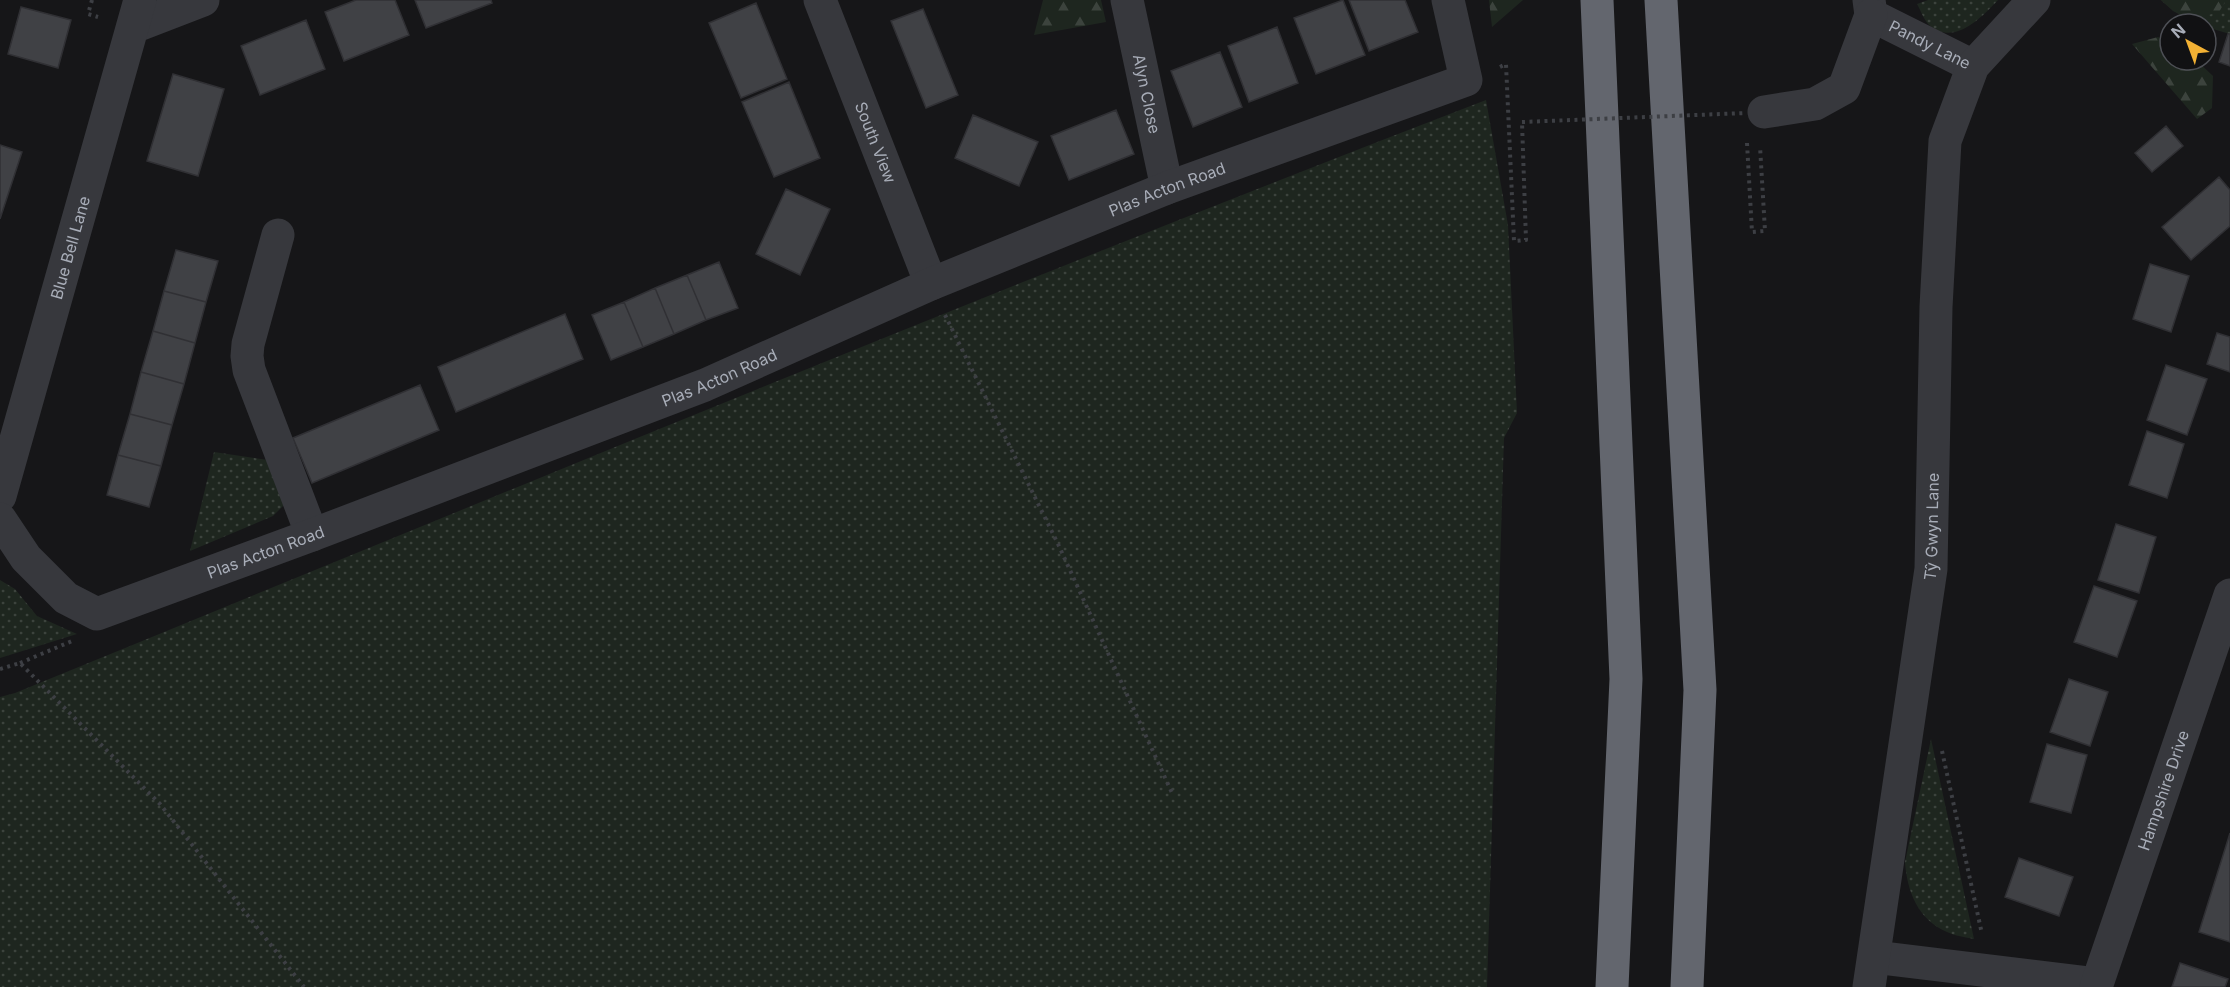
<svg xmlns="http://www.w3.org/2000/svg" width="2230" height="987" font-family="Inter,sans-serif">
<defs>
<pattern id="grass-dots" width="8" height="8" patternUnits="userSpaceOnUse" patternTransform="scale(1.5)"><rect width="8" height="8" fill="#1e261f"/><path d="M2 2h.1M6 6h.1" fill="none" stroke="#3c433d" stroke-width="1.8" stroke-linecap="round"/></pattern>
<pattern id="forest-firs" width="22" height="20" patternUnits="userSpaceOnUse" patternTransform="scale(1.5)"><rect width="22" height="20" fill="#1e261f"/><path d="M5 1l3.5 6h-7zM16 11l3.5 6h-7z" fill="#3c433d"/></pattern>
</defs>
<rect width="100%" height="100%" fill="#161618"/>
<path fill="url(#grass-dots)" d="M1928,0H1998C1982,17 1954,47 1929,25C1924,20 1921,11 1917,4Z
M2161,0H2230V34L2206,27V24C2190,24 2172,10 2161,0Z
M1486,100L1508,225L1517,413L1504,438L1487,987H0V697L15,693C504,493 992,290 1486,100Z
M214,452L275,461L286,503L273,516L190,551Z
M0,580L15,589L37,616L77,634L0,658Z
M1931,739L1974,939C1965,937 1955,936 1947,932C1918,920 1907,891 1905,862Z"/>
<path fill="url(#forest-firs)" d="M1043,0H1101L1106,22L1034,35Z
M1489,0H1523L1492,27Z
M2161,0H2226L2219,12L2191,20L2173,11Z
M2158,37L2170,43V60H2196L2213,76L2212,108L2197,119L2132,44Z"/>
<path fill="#404145" stroke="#303034" stroke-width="1.5" d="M356,0H395L409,35L344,61L325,12Z
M415,0H491L492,3L426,28Z
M1343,0L1365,55L1316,74L1294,18Z
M1349,0H1405L1418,32L1369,51Z
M756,3L787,79L741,98L709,23Z
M21,7L71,20L58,68L8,54Z
M923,9L958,95L926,108L891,21Z
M306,20L325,69L260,95L241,46Z
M1277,27L1298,83L1249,102L1228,46Z
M2228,34H2230V66L2219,62Z
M1220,52L1242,107L1193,127L1171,71Z
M173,74L224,89L198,176L147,161Z
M789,82L820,158L774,177L742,102Z
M1116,110L1134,154L1069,180L1051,136Z
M973,115L1038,142L1019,186L955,158Z
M2166,126L2183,146L2152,172L2135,153Z
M0,145L22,152L0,219Z
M2219,177L2230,190V226L2191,260L2162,227Z
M786,189L830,209L800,275L756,254Z
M176,250L218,261L206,302L164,291Z
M719,262L738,308L706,320L687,275Z
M2150,264L2189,276L2171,332L2133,319Z
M687,275L706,320L674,334L655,288Z
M655,288L674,334L643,347L624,302Z
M164,291L206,302L195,343L153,331Z
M624,302L643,347L611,360L592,315Z
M565,314L583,359L456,412L438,367Z
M153,331L195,343L184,384L141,372Z
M2217,333L2230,337V372L2207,364Z
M2166,365L2207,379L2187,435L2147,420Z
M141,372L184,384L172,425L130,414Z
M420,385L439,430L312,483L293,438Z
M130,414L172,425L161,466L118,455Z
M2147,431L2184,444L2167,498L2129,485Z
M118,455L161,466L149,507L107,495Z
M2116,524L2156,537L2139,593L2098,580Z
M2094,586L2137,601L2117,657L2074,642Z
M2069,679L2108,692L2090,746L2050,732Z
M2047,744L2087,755L2071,813L2030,802Z
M2230,833V942L2199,932Z
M2019,858L2073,877L2059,916L2005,897Z
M2180,963L2228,979L2225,987H2172Z"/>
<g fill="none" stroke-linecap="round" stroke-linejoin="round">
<path stroke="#3d3f44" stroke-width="4" stroke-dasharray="3 4.5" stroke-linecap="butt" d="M92,0L88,14L98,17
M1500,67L1506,64L1514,241L1526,240L1522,122
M1747,143L1752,232L1765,231L1760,146
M945,315L1058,544L1173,795
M20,663L72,641
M0,669L20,663L160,804L304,987
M1942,751L1982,934"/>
<g stroke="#37383d" stroke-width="33">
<path id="s1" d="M820,0L931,284"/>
<path id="s2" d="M1127,0L1167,188"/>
<path id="s3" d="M1869,0L1871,15L1973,66"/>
<path d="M133,27L203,0"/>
<path d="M1764,112L1815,104L1844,88L1871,15"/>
<path d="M278,235L248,344L247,356L249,370L312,535"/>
<path id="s4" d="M0,496L140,0"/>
<path id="s5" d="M0,519L26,558L66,598L97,614L312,535L705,385L931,284L1167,188L1466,80L1448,0"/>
<path d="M1874,957L2096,984"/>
<path id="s6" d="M1869,987L1931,569L1936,307L1945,141L1973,66L2034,0"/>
<path id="s7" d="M2096,987L2230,595"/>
</g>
<path stroke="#63666e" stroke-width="33" d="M1597,0L1626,679L1612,987
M1661,0L1700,690L1687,987"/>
<path stroke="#3d3f44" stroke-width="4" stroke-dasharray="3 4.5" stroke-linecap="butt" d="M1522,122L1746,113"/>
</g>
<g text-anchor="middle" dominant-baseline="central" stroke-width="6" stroke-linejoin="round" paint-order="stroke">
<g font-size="16" fill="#a8adb8" stroke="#111113">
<text stroke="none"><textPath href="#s3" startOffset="81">Pandy Lane</textPath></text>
<text stroke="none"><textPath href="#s2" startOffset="96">Alyn Close</textPath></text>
<text stroke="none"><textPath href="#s1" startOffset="153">South View</textPath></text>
<text stroke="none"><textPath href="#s5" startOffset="1290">Plas Acton Road</textPath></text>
<text stroke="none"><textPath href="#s4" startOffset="258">Blue Bell Lane</textPath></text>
<text stroke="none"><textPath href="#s5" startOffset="804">Plas Acton Road</textPath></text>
<text stroke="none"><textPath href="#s6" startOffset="465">Tŷ Gwyn Lane</textPath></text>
<text stroke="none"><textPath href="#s5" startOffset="318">Plas Acton Road</textPath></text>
<text stroke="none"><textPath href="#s7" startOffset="208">Hampshire Drive</textPath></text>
</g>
</g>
<g transform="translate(2188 42) rotate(319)"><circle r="28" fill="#111113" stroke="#4d4f55" stroke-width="1.5"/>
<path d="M0-4.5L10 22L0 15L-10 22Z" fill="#f2b134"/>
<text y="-9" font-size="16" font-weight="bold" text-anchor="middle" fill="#a8adb8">N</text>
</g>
</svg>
